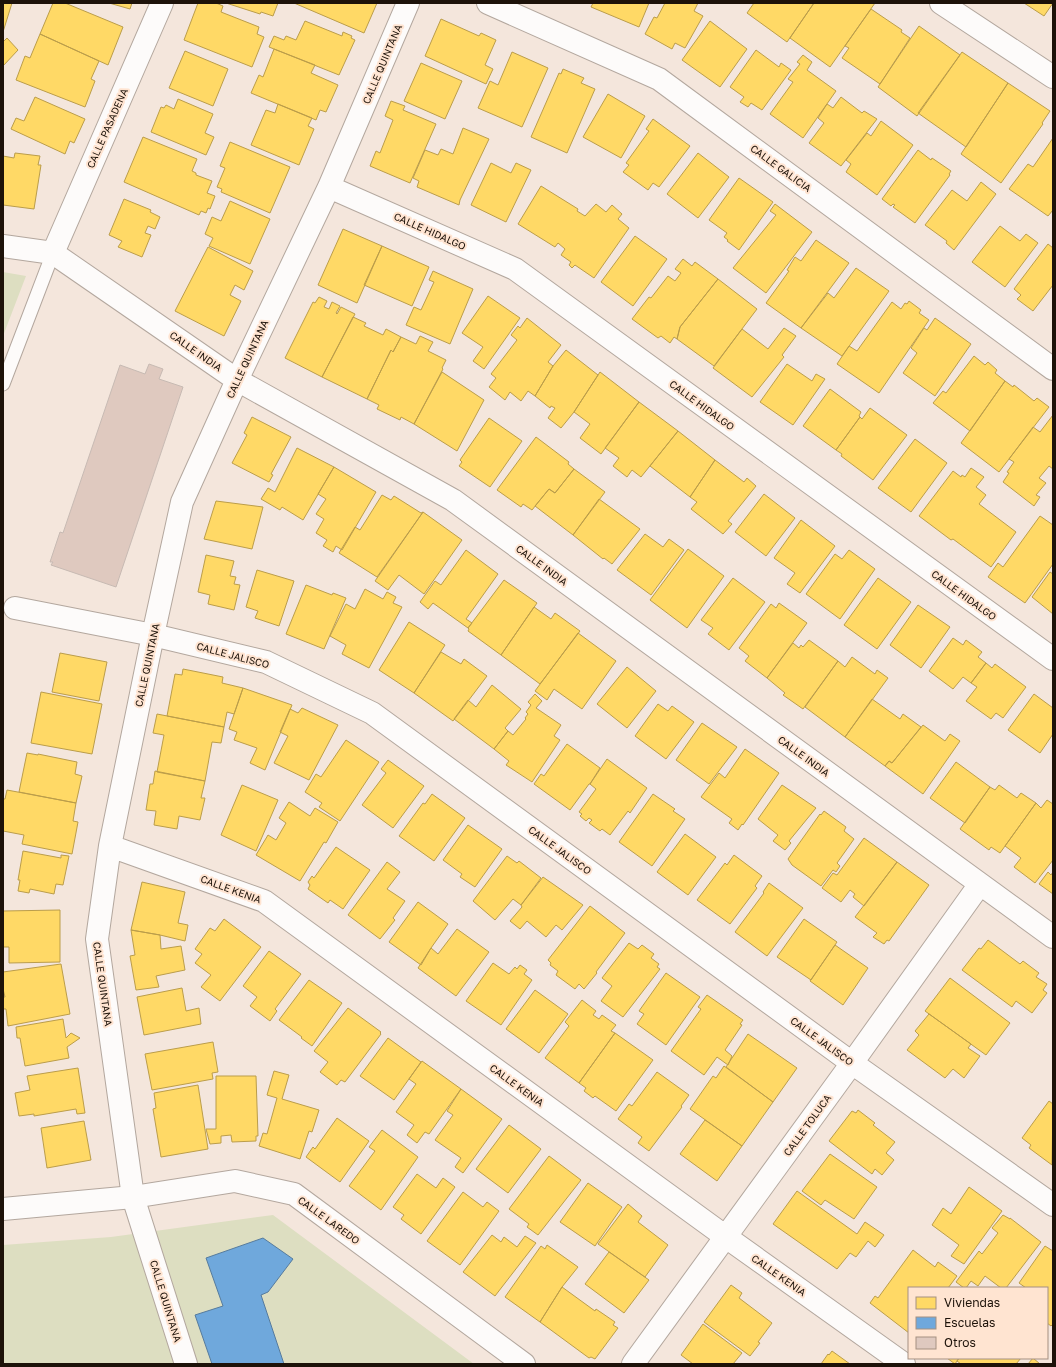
<svg xmlns="http://www.w3.org/2000/svg" width="1056" height="1367" font-family="'Golos Text',sans-serif">
<rect width="100%" height="100%" fill="#f4e6dc"/>
<path fill="#dddec1" d="M3,272L26,276L3,336Z
M273,1215L474,1364H3V1245L111,1237Z"/>
<path fill="#ffd966" stroke="#bb9d4a" d="M3,3H12L3,32Z
M53,3H65L123,27L108,65L40,34Z
M109,3H132L130,9Z
M198,3H216L223,6L221,12L259,27L257,34L264,37L252,67L184,40Z
M226,3H278L273,16L261,12L260,14Z
M294,3H377L364,33Z
M593,3H649L639,27L591,7Z
M665,3H698L694,11L703,16L685,48L675,43L672,49L645,34L654,17L657,18Z
M754,3H814L787,42L747,13Z
M814,3H875L830,67L790,38Z
M1024,3H1053L1044,16Z
M871,9L902,30L901,32L910,38L880,84L842,58L849,48L845,46Z
M441,19L479,36L481,33L496,40L485,65L493,69L486,84L425,56Z
M305,21L342,36L343,32L352,36L351,38L355,40L339,75L269,47L274,36L284,40L286,36L296,40Z
M710,21L747,49L720,87L682,60Z
M919,26L960,55L917,116L878,87Z
M40,34L99,61L91,79L95,81L85,107L16,80L25,56L30,58Z
M7,38L18,50L3,66V42Z
M274,49L315,65L311,73L338,85L326,112L320,110L316,120L251,93L259,75L263,77Z
M756,50L779,67L781,63L791,70L762,110L751,103L748,107L740,102L744,97L730,87Z
M185,51L228,69L213,106L169,88Z
M512,52L548,68L522,127L478,108L490,81L498,85Z
M962,52L1008,83L966,147L918,113Z
M803,55L812,62L807,70L836,91L803,138L770,114L793,82L788,79L800,64L797,62Z
M421,63L462,81L445,119L404,101Z
M563,69L584,78L581,83L595,89L567,153L531,137L559,73L561,74Z
M1008,83L1050,111L1042,123L1043,124L1001,183L961,154Z
M608,94L645,116L621,158L583,137Z
M35,97L85,119L74,143L70,141L65,154L11,129L16,118L24,121Z
M841,97L862,113L864,111L877,119L841,166L809,143L824,123L818,118L827,104L833,108Z
M178,99L213,114L205,133L214,137L206,155L151,132L161,107L164,108L166,105L174,109Z
M391,101L405,106L403,110L436,124L410,183L370,166L376,151L380,153L393,120L385,116Z
M278,104L312,118L308,126L314,129L299,165L251,145L266,110L275,113Z
M653,119L690,146L659,187L653,183L648,190L623,172L629,165L626,163L649,131L646,129Z
M881,121L913,145L877,195L846,172L851,164L846,160L867,133L871,136Z
M463,128L489,139L460,200L459,205L417,187L419,181L413,178L425,150L438,155L441,149L453,154Z
M143,137L197,159L192,171L196,173V175L212,181L207,193L215,196L210,209L208,208L206,213L201,211L199,215L124,182Z
M1053,138V210L1048,216L1009,189L1028,164L1033,167Z
M230,142L290,167L270,213L221,192L222,189L217,187L225,168L220,166Z
M918,150L931,160L932,158L951,171L949,174L950,175L915,223L893,207L895,205L893,204L891,206L882,199Z
M15,153L40,156L38,165H41L34,209L3,205V156L14,158Z
M698,153L729,177L698,218L667,194Z
M491,163L511,173L516,163L531,170L506,222L471,205Z
M739,178L773,202L739,250L727,241L728,240L724,237L727,233L709,220Z
M981,182L996,194L954,250L946,243L947,241L925,225L952,190L967,201Z
M541,186L578,209L577,211L585,216L596,204L606,212L612,205L622,214L618,219L629,228L594,278L575,265L572,268L569,265L571,262L561,255L565,249L558,243L555,247L518,224Z
M124,199L151,210L150,212L160,217L155,229L148,226L145,233L151,235L142,257L118,247L122,241L109,235Z
M230,201L270,219L250,264L209,246L213,238L205,234L212,217L221,221Z
M775,204L812,232L766,293L733,268L776,215L770,211Z
M1000,226L1020,241L1026,234L1038,243L1005,287L972,262Z
M343,229L382,246L357,303L318,285Z
M635,236L667,259L633,306L601,282Z
M816,240L849,263L801,328L766,303L789,271L787,270L795,257L801,261Z
M1048,244L1053,248V285L1033,311L1017,299L1021,295L1014,289Z
M382,246L429,267L412,306L364,285Z
M208,247L253,271L244,290L235,285L230,295L241,301L224,336L175,311Z
M683,259L692,266L695,262L718,279L680,327L677,339L674,337L670,343L661,336L658,338L632,319L649,297L651,298L668,276L675,281L681,273L675,269Z
M856,268L889,291L842,356L801,328L828,293L834,298Z
M433,271L473,289L450,344L406,325L414,307L421,310L434,282L429,280Z
M718,279L757,309L714,366L677,339L680,327Z
M488,296L520,318L484,369L473,361L483,347L462,333Z
M319,297L327,301L324,307L329,309L332,302L340,306L336,313L337,314L341,307L355,314L322,377L285,358L313,302L315,303Z
M909,301L921,310L919,313L929,320L879,393L837,364L849,346L857,351L892,302L901,309L905,303L907,304Z
M353,317L366,323L364,326L383,335L386,329L401,337L393,352L391,350L367,399L322,377Z
M527,318L561,345L548,362L553,366L535,396L528,391L521,401L510,392L505,400L489,387L496,378L491,374L517,340L511,335L518,326L520,328Z
M935,318L971,344L935,396L903,373L917,353L911,348L924,328L927,330Z
M784,328L796,336L782,355L784,357L752,397L713,368L742,329L768,349Z
M420,336L433,342L428,351L446,360L442,368L443,369L414,424L401,417L400,420L377,409L379,405L367,399L391,350L393,352L401,337L416,344Z
M566,350L598,375L574,412L561,428L548,418L555,408L551,406L550,408L535,396L553,366Z
M974,356L985,365L988,362L997,370L995,373L1005,381L970,431L933,403L943,391L946,393Z
M787,364L812,381L816,374L825,379L793,425L760,402Z
M442,372L484,400L457,451L414,424Z
M600,372L639,402L601,454L580,438L590,424L574,412Z
M1005,381L1013,387L1014,385L1034,401L1037,398L1049,407L999,472L961,443Z
M830,389L861,412L859,416L860,417L836,450L803,426Z
M639,402L678,431L641,477L632,470L627,477L613,466L619,458L605,448Z
M870,408L907,435L873,480L841,456L842,454L836,450L860,417L862,419Z
M1053,415V469L1049,466L1039,478L1046,483L1036,495L1040,497L1034,506L1003,482L1009,473L1007,472L1014,462L1009,459L1033,427L1040,432Z
M252,417L291,437L271,474L273,475L269,482L232,463L247,435L244,433Z
M489,418L522,441L490,487L459,466L462,462L460,460Z
M678,431L715,460L690,497L650,466Z
M536,437L569,462L568,464L574,469L555,493L549,489L532,510L523,504L521,507L497,490Z
M915,439L947,463L911,512L878,488Z
M297,448L334,467L303,520L282,507L280,510L261,499L268,488L275,492Z
M715,460L744,482L747,478L756,486L728,521L732,524L723,534L691,509L697,502L690,497Z
M334,467L376,492L342,550L336,546L333,552L323,546L327,540L316,533L324,519L316,514L326,499L318,494Z
M971,468L984,477L976,487L986,495L979,504L1016,532L991,567L953,539L951,540L919,516L953,471L961,477L962,475L965,477Z
M574,469L605,492L573,535L535,506L549,489L555,493Z
M764,494L795,518L766,556L735,532Z
M382,495L391,500L394,496L421,513L423,512L377,577L339,553L355,527L360,530Z
M599,499L640,529L612,564L604,558L603,559L573,535Z
M216,501L263,507L252,549L204,539Z
M423,512L462,540L424,594L399,575L388,590L375,581Z
M1040,516L1053,525V564L1025,603L988,577L998,563L1003,567Z
M801,520L835,546L800,593L787,584L795,573L774,558Z
M645,534L663,547L669,539L684,550L651,595L617,570Z
M688,549L724,576L687,628L650,600Z
M466,550L498,574L466,619L472,623L468,628L433,603L428,609L420,602L435,581L441,585Z
M849,550L875,569L840,619L806,594L835,554L842,559Z
M206,555L234,561L230,576L236,577L234,584L240,585L234,610L208,604L210,595L198,592Z
M257,570L294,581L279,626L255,618L258,611L246,607Z
M1050,572L1053,574V614L1032,597Z
M733,578L765,602L729,650L708,634L713,628L701,620Z
M878,578L911,602L877,649L844,625Z
M504,580L537,603L501,655L468,631L469,629L468,628Z
M306,585L332,595L333,593L346,598L324,649L286,634Z
M365,589L383,599L387,592L396,597L393,603L402,607L369,668L342,654L346,645L330,636L346,604L355,609Z
M779,603L807,623L767,678L745,661L749,656L739,648L771,604L776,608Z
M918,605L950,627L921,668L890,645Z
M534,607L551,619L555,613L580,631L540,684L501,655Z
M409,622L445,645L414,693L379,670Z
M578,633L616,661L582,709L554,689L547,700L535,691Z
M953,638L963,645L966,640L982,652L978,657L986,663L971,683L963,677L953,689L929,671Z
M809,640L838,661L803,709L783,695L785,693L767,678L793,643L799,648L801,645L803,647Z
M441,652L461,664L464,659L487,676L453,721L414,693Z
M60,653L107,662L99,701L52,692Z
M852,657L875,674L877,670L888,678L845,737L805,707L838,661L845,667Z
M986,663L992,668L995,664L1026,687L1003,718L996,713L991,719L966,701L977,687L971,683Z
M627,667L656,691L627,728L597,704Z
M183,669L223,677L222,683L243,688L234,714L227,712L224,727L167,716L175,674L182,675Z
M492,685L521,709L505,728L508,731L494,749L454,719L468,700L476,707Z
M243,688L292,705L265,770L250,763L257,748L234,740L237,732L229,729Z
M41,692L102,704L92,754L31,743Z
M535,694L542,701L536,708L561,725L554,736L560,740L532,782L506,765L509,761L494,749L508,731L513,735L526,719L525,718L528,714L526,712L531,705L528,702Z
M1034,694L1053,708V734L1040,753L1008,730Z
M872,699L900,719L903,714L921,727L892,763L889,761L885,766L845,737Z
M658,704L668,711L672,706L694,722L666,759L635,736Z
M302,708L338,725L309,780L274,763L288,736L280,732L290,709L298,713Z
M157,714L224,727L221,743L212,742L205,781L157,772L164,735L153,733Z
M702,723L737,747L709,784L676,760Z
M923,725L945,741L950,734L960,741L923,794L885,766L889,761L892,763Z
M346,740L379,762L340,821L319,807L322,803L305,792L316,774L321,777Z
M567,744L600,768L590,784H589L570,810L534,784L541,774L544,776Z
M745,749L779,773L743,825L742,824L738,830L729,823L732,819L701,797L719,773L725,778Z
M27,753L38,755V754L77,762L75,774L82,776L76,803L19,792Z
M607,759L647,788L630,813L628,811L610,835L602,829L600,831L589,823L592,820L589,818L586,821L580,816L582,814L579,812L596,789L590,784Z
M388,760L424,786L393,828L362,805L386,773L381,769Z
M956,762L990,787L965,823L930,798Z
M155,771L205,781L201,798H205L200,820L179,816L177,829L154,825L156,811L146,810L150,784H153Z
M242,785L278,800L256,851L221,835Z
M782,785L816,808L789,841L791,843L785,850L773,841L778,835L758,819Z
M999,785L1017,798L1021,793L1036,803L1000,853L991,847L989,850L960,829L990,787L995,790Z
M7,790L76,803L73,821L78,822L72,854L22,844L24,835L3,831V799H5Z
M432,794L465,818L434,861L399,836L423,803L425,804Z
M653,794L675,809L673,811L685,819L652,866L619,842Z
M1047,800L1053,804V860L1035,883L1014,867L1021,858L1005,846L1036,803L1041,808Z
M289,802L310,816L315,808L338,822L326,843L324,842L300,881L256,855L268,835L276,840L286,823L279,818Z
M824,811L846,827L844,831L854,839L837,863L840,866L836,872L833,870L821,886L792,865L788,859L820,814L821,815Z
M468,825L502,849L475,887L460,877L462,874L443,860Z
M685,834L716,857L688,895L657,872Z
M864,838L897,862L864,906L853,897L855,894L850,890L841,902L822,888L833,873L837,875Z
M336,847L370,870L343,909L330,900L328,903L308,889L310,885L308,882L312,876L314,878Z
M23,851L61,858V855L69,856L63,885L56,884L54,894L30,889L29,893L18,891L20,880H18Z
M734,855L762,876L755,886L757,888L730,924L697,900L725,863L727,865Z
M507,856L517,863L519,861L541,878L521,905L513,899L495,920L473,901Z
M387,862L400,872L387,889L405,901L393,918L395,920L380,939L348,915Z
M897,862L929,885L889,941L887,940L884,944L873,937L877,933L855,917Z
M1048,872L1051,875L1053,872V894L1039,884Z
M543,877L583,905L562,930L556,925L546,937L527,921L520,929L510,921L522,907L521,905Z
M142,882L185,892L178,923L188,925L185,941L160,935L131,930Z
M769,883L803,908L767,956L735,932L764,893L763,892Z
M418,902L448,924L431,948L421,965L389,942Z
M590,906L625,933L596,972L597,973L584,989L579,984L575,989L556,975L558,971L550,965L551,963L548,960Z
M60,910V962L9,963V947H3V911Z
M224,919L261,947L220,1001L201,987L211,975L195,963L202,954L195,949L210,928L215,931Z
M804,919L837,942L811,980L777,957Z
M457,929L489,952L456,996L418,968L431,948L438,954Z
M131,930L160,935L161,949L181,946L185,970L156,976L159,987L136,990L130,956L135,955Z
M988,940L1020,964L1023,961L1039,973L1036,977L1047,984L1043,990L1047,993L1032,1013L1016,1001L1012,1007L962,970L979,948L981,949Z
M629,943L638,949L642,945L654,954L651,958L659,964L657,967L660,969L623,1017L601,1001L612,986L602,978Z
M835,945L868,968L843,1005L810,981Z
M269,951L301,974L275,1009L277,1011L270,1021L250,1006L257,997L243,986Z
M493,963L509,974L515,967L517,969L520,965L527,970L524,974L532,980L501,1025L466,1001Z
M61,964L70,1014L8,1026L6,1009H3V997H5L3,989V972Z
M666,973L700,997L666,1045L637,1024L644,1014L639,1011Z
M950,978L1010,1023L986,1055L925,1011Z
M309,980L342,1003L312,1046L301,1038L302,1037L279,1020Z
M182,988L186,1011L199,1008L201,1024L144,1035L137,997Z
M535,990L568,1014L539,1053L506,1029Z
M707,995L743,1020L740,1024L742,1025L725,1050L732,1056L728,1065L717,1057L704,1075L671,1051L701,1009L698,1007Z
M582,1000L596,1011L593,1015L599,1019L602,1015L616,1025L611,1031L615,1033L579,1083L545,1058L569,1026L565,1022Z
M348,1008L381,1032L380,1033L381,1034L345,1082L341,1080L337,1085L320,1072L328,1062L314,1051Z
M929,1014L971,1044L968,1048L980,1056L964,1078L953,1069L945,1078L907,1050L919,1035L915,1031Z
M63,1019L66,1038L71,1033L80,1038L67,1047L69,1058L25,1066L20,1038H17L16,1027Z
M615,1033L653,1060L616,1111L595,1096L593,1098L584,1091L586,1088L579,1083Z
M748,1034L797,1068L773,1102L726,1067Z
M388,1038L421,1062L394,1100L360,1076Z
M213,1042L218,1072L212,1073L213,1079L152,1090L145,1054Z
M422,1061L461,1089L429,1134L425,1132L417,1143L407,1135L414,1125L396,1112L416,1084L409,1079Z
M724,1066L773,1102L742,1146L690,1109L713,1076L716,1078Z
M78,1068L85,1113L77,1114L76,1109L34,1116V1114L19,1116L15,1093L30,1090L27,1076Z
M274,1071L289,1075L282,1099L319,1110L312,1132L309,1131L300,1159L259,1146L263,1133L267,1134L277,1098L267,1095Z
M657,1072L689,1095L681,1106L682,1107L649,1151L638,1143L642,1137L618,1119L629,1104L632,1106Z
M216,1076H256L258,1136H256V1141L232,1142L231,1135L221,1136V1143L210,1144L206,1129H216Z
M198,1085L208,1149L161,1157L153,1109L156,1108L154,1093Z
M461,1089L502,1119L463,1173L455,1167L461,1158L435,1140L453,1115L447,1111Z
M1049,1101L1053,1104L1052,1165L1029,1148L1031,1145L1022,1138Z
M858,1110L875,1123L873,1125L895,1142L886,1153L894,1160L882,1175L875,1169L872,1174L829,1141L852,1111L856,1113Z
M337,1118L369,1141L340,1182L306,1157L313,1147L315,1149Z
M705,1120L742,1146L717,1181L680,1154Z
M84,1121L91,1160L47,1168L41,1128Z
M509,1125L541,1149L508,1193L476,1169Z
M382,1130L418,1157L381,1210L349,1186L375,1151L369,1147Z
M830,1154L877,1187L854,1219L825,1200L821,1205L802,1191Z
M549,1156L581,1180L538,1235L527,1227L529,1224L509,1209Z
M417,1174L436,1188L443,1178L455,1187L421,1234L401,1219L404,1215L393,1207Z
M588,1183L622,1207L595,1246L560,1222Z
M969,1187L1002,1211L964,1264L951,1256L959,1245L932,1225L943,1208L951,1214Z
M797,1191L857,1234L865,1222L884,1235L875,1247L868,1241L856,1257L850,1253L837,1269L773,1224Z
M463,1192L483,1207L487,1202L499,1211L460,1265L427,1241Z
M628,1204L642,1216L638,1222L668,1245L645,1277L598,1244Z
M1003,1215L1010,1219V1218L1041,1242L1006,1288H1001L985,1276L978,1286L971,1281L966,1288H964L956,1282L979,1251L982,1254L998,1233L992,1228Z
M492,1235L501,1242L504,1237L517,1247L525,1236L536,1243L495,1296L463,1272Z
M547,1245L578,1267L562,1287L540,1322L505,1297L541,1246L545,1249Z
M1045,1246L1053,1251V1324L1051,1326L1047,1323V1288H1026L1019,1283Z
M913,1250L935,1267L938,1262L957,1276L948,1288H909V1333L870,1303L875,1296L878,1298Z
M609,1252L649,1280L624,1313L585,1284Z
M731,1285L742,1293L739,1298L772,1323L758,1342L760,1343L750,1356L704,1322Z
M562,1287L595,1311L596,1309L615,1322L613,1325L618,1328L595,1359L591,1357L589,1358L540,1322Z
M703,1324L742,1353L733,1364H693L681,1355Z
M832,1351L850,1364H821L828,1354L829,1355Z
M947,1358H959L955,1364Z
M959,1358H1021L1016,1364H961L957,1361Z
M1033,1358L1040,1364H1028Z"/>
<path fill="#6fa8dc" stroke="#567b9d" d="M263,1238L293,1259L268,1292L261,1295L284,1364H212L195,1315L223,1306L206,1258Z"/>
<path fill="#dfc9bf" stroke="#c7bab3" d="M149,364L163,369L159,379L183,387L116,587L51,565L53,562H50L60,532L63,533L120,365L145,374Z"/>
<g fill="none" stroke-linecap="round" stroke-linejoin="round">
<g stroke="#b3a79e" stroke-width="15">
<path id="lane" d="M3,384L53,253"/>
</g>
<g stroke="#b3a79e" stroke-width="24">
<path id="street" d="M488,3L659,79L1053,369
M329,187L515,269L1053,659
M3,246L53,253L237,380L453,500L1053,937
M53,253L162,3
M15,608L153,635L266,662L372,713L852,1063L1053,1205
M110,846L264,901L726,1237L904,1364
M186,1364L133,1197L97,939L110,846L153,635L182,502L237,380L329,187L408,3
M633,1364L852,1063L980,884"/>
</g>
<g stroke="#b3a79e" stroke-width="24">
<path id="secondary" d="M941,3L1053,77
M3,1209L133,1197L235,1181L294,1194L524,1364"/>
</g>
<use href="#lane" stroke="#fdfbfa" stroke-width="13"/>
<use href="#street" stroke="#fdfbfa" stroke-width="22"/>
<use href="#secondary" stroke="#fdfbfa" stroke-width="22"/>
</g>
<g text-anchor="middle" dominant-baseline="central" stroke-width="4" stroke-linejoin="round" paint-order="stroke">
<g font-size="10" fill="#1d1209" stroke="#ffe4d1">
<text transform="translate(382 64) rotate(-67)">CALLE QUINTANA</text>
<text transform="translate(107 128) rotate(-66)">CALLE PASADENA</text>
<text transform="translate(781 168) rotate(36)">CALLE GALICIA</text>
<text transform="translate(430 231) rotate(24)">CALLE HIDALGO</text>
<text transform="translate(196 351) rotate(35)">CALLE INDIA</text>
<text transform="translate(247 359) rotate(-65)">CALLE QUINTANA</text>
<text transform="translate(702 405) rotate(36)">CALLE HIDALGO</text>
<text transform="translate(542 565) rotate(36)">CALLE INDIA</text>
<text transform="translate(964 595) rotate(36)">CALLE HIDALGO</text>
<text transform="translate(233 655) rotate(15)">CALLE JALISCO</text>
<text transform="translate(147 665) rotate(-78)">CALLE QUINTANA</text>
<text transform="translate(804 756) rotate(36)">CALLE INDIA</text>
<text transform="translate(560 850) rotate(36)">CALLE JALISCO</text>
<text transform="translate(231 889) rotate(20)">CALLE KENIA</text>
<text transform="translate(103 984) rotate(82)">CALLE QUINTANA</text>
<text transform="translate(822 1041) rotate(36)">CALLE JALISCO</text>
<text transform="translate(517 1085) rotate(36)">CALLE KENIA</text>
<text transform="translate(807 1125) rotate(-54)">CALLE TOLUCA</text>
<text transform="translate(329 1220) rotate(36)">CALLE LAREDO</text>
<text transform="translate(779 1275) rotate(35)">CALLE KENIA</text>
<text transform="translate(166 1301) rotate(73)">CALLE QUINTANA</text>
</g>
</g>
<rect width="1056" height="1367" fill="none" stroke="#1d1209" stroke-width="8"/>
<rect x="908" y="1287" width="140" height="72" fill="#ffe4d1" stroke="#a59081"/>
<rect x="916" y="1297" width="20" height="12" fill="#ffd966" stroke="#a59081"/>
<text x="944" y="1307" font-size="12" fill="#1d1209">Viviendas</text>
<rect x="916" y="1317" width="20" height="12" fill="#6fa8dc" stroke="#a59081"/>
<text x="944" y="1327" font-size="12" fill="#1d1209">Escuelas</text>
<rect x="916" y="1337" width="20" height="12" fill="#dfc9bf" stroke="#a59081"/>
<text x="944" y="1347" font-size="12" fill="#1d1209">Otros</text>
</svg>
